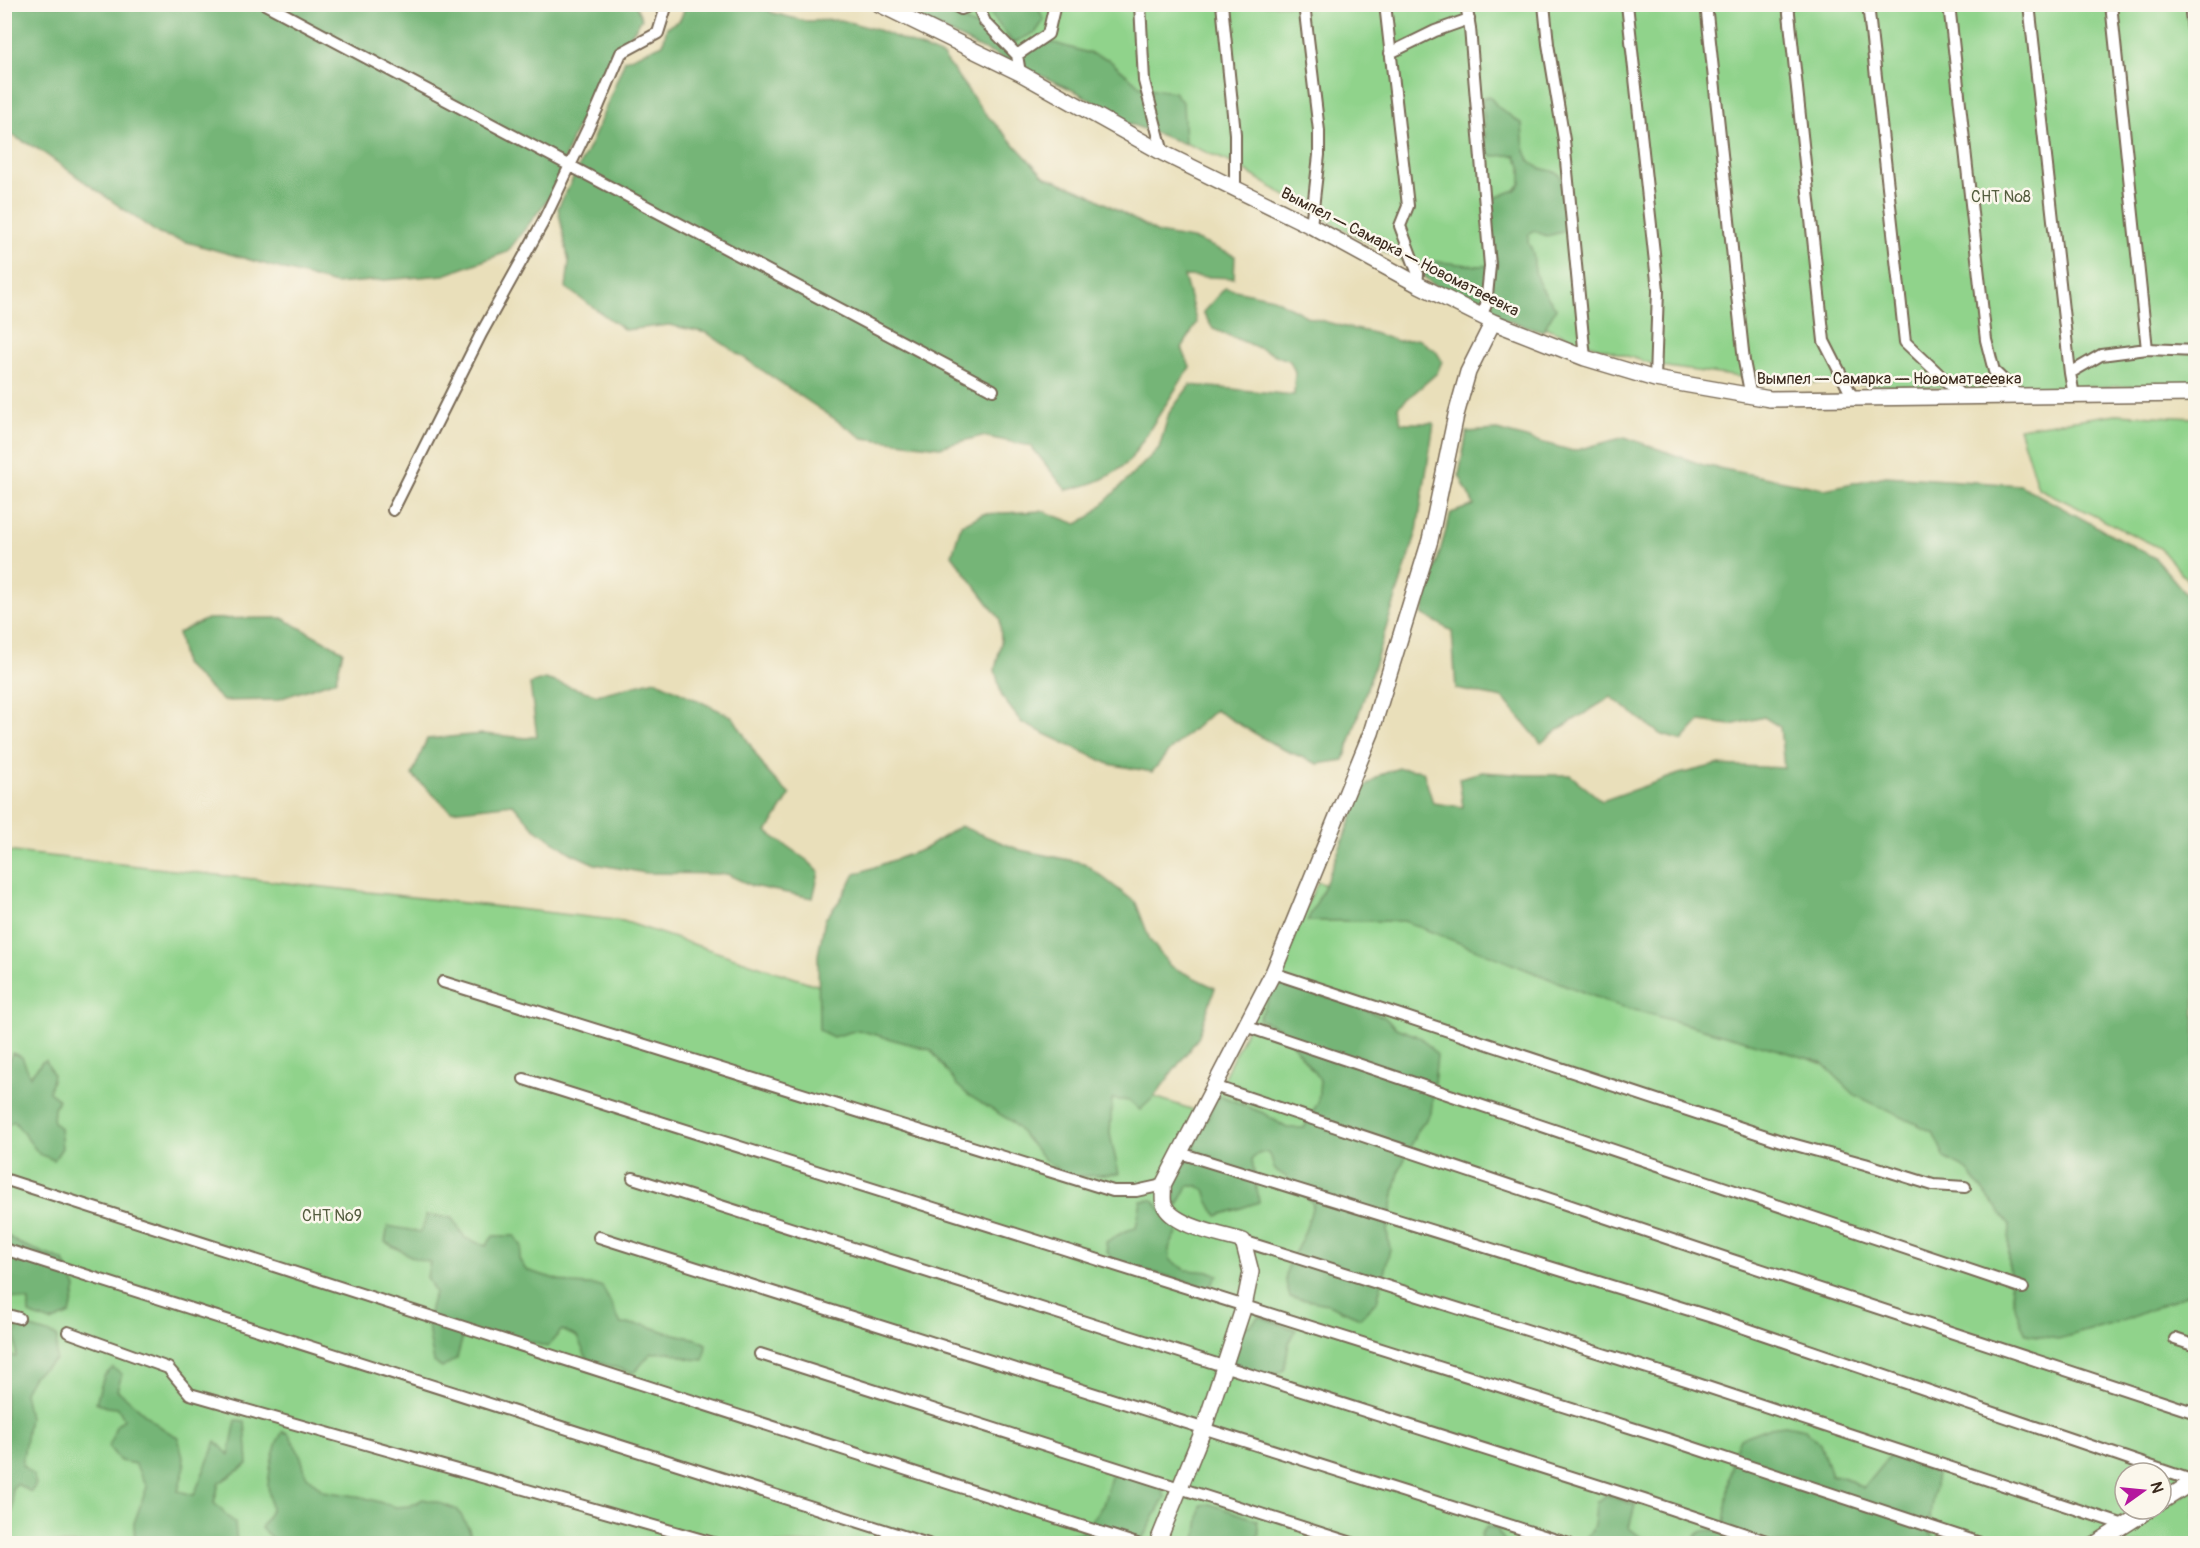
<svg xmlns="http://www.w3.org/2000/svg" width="2200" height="1548" font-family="Pangolin,sans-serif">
<rect width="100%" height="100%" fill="#fbf7ec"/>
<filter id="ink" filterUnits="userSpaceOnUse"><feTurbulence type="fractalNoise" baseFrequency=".0167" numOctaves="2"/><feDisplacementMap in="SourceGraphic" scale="12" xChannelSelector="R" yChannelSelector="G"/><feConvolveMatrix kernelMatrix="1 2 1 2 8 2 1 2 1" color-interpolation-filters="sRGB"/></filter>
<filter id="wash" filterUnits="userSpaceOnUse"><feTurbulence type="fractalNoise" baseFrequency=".008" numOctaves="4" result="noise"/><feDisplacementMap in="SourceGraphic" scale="24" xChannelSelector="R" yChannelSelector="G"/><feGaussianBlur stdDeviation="1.35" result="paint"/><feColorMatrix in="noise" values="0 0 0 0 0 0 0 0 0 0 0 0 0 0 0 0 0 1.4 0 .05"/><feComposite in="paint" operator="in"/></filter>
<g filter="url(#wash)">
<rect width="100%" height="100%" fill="#e9dfba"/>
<path fill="#90d38b" stroke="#667e54" stroke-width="1.5" d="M903,5H2195V386L2083,387L2020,391L1770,381L1659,366L1588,344L1500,310L1420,271L1308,210L1236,165L1171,137Z
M2116,414L2195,418V589L2160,548L2038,488L2019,428Z
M5,851L623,921L1206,1114L1318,882L2195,1198V1477L2161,1498V1473H2125V1509H2142L2087,1543L5,1544Z
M2195,1488V1543L2105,1544Z"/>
<path fill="#74b577" stroke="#58704a" stroke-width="1.5" d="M635,4L642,19L606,69L572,138L553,193L507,252L444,275L335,284L159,234L38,149L5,132L4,5Z
M989,4L1033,5L1038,8L1044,20L1036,32L1013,43L987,9Z
M686,5H759L773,13L805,21L841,20L878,30L943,56L983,111L1044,176L1087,193L1158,233L1197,240L1235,256L1234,278L1184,276L1197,323L1182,348L1190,367L1130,460C1113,477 1089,486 1066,490L1031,446L982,436L940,447L863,438L707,333L669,325L625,330L566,288L569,262L558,208L593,139L625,60L663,44L667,27L680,20Z
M894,5H931L1026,51L1041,44L1054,43L1085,52L1108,59L1141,87L1174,92L1183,103L1185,144L1127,123L1079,93L976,46Z
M1489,96L1498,107L1522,124C1523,141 1523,165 1543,169C1551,171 1556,171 1561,176L1566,231L1547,236L1534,231L1529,234L1528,243C1536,254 1532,258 1535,270C1537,285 1547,296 1556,308L1543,331L1505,320L1432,284L1424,277V264L1430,261L1479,266L1497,265L1489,200L1515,190L1521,183V166L1515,155L1493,156L1487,153L1482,98Z
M1225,288L1273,298L1308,317L1349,328L1370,332L1398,341L1418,339L1436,351L1442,361L1437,373L1398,407L1401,423H1434L1417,531L1344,760L1318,764L1280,748L1215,710L1169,751L1152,772L1109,764L1022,723L1002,697L995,670L1001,643L1000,619L952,555L961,525L983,514L1043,511L1077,524L1091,516L1159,448L1169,413L1190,385L1294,395L1295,372L1290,361L1213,329L1203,312Z
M1497,430L1573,451L1625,437L1703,465L1825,489L1886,476L2020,485L2155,558L2195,604V1291L2125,1320L2058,1339L2026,1334C2008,1300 2007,1262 2010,1225L1966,1169L1945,1158L1933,1132L1855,1095L1821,1062L1613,1004L1404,921H1307L1322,892L1364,788L1380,775L1399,768L1423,771L1433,803L1463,807L1459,778L1482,772L1526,775H1570L1602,801L1679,774L1716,765L1784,768L1780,727L1764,717L1731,725L1700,721L1682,741L1660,734L1611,697L1559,729L1541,743L1503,698L1456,689L1452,631L1422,614L1451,513L1474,505L1459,475L1467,432Z
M282,618L343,651L336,680L276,700L223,701L184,664L178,633L207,619Z
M545,679L597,695L655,680L733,717L767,772L790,795L767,832L808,861L819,872L813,898L752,886L727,874L646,873L595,864L571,853L533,827L513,804L451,811L412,775L427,739L483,734L527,738L537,736L530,684Z
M960,826L1020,850L1084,863L1136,903L1150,940L1170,966L1215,988L1198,1038L1154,1097L1140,1110L1130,1101L1112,1099L1110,1134L1119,1174L1069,1177L1046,1161L1011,1121L968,1095L957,1085L931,1050L858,1030L833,1037L819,1030L818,955L825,919L840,900L855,874L924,849Z
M1276,984L1348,1003L1384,1017L1396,1028L1420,1037L1437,1055L1431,1113L1419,1129L1400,1169L1396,1184L1387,1231L1390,1249L1377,1301L1360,1318L1328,1304L1290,1297C1280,1270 1290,1265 1301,1240C1307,1229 1310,1216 1313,1204L1285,1176L1274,1169L1271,1157L1266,1152L1258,1154L1252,1159L1259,1202L1217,1216L1208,1200L1205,1190L1198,1186H1188L1178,1205L1174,1201L1173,1189L1219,1095L1263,1113L1287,1128H1304L1318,1102L1320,1080L1280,1028L1259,1019Z
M12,1053L22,1057L30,1076L42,1062L46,1060L53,1075L49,1092L59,1100L54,1108L53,1122L60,1128L62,1148L54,1160L39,1154L14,1121L5,1127V1074Z
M1153,1200L1178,1231L1169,1248L1170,1260L1186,1270L1211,1272L1218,1275L1209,1288L1112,1261L1107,1251L1106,1242L1125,1231L1136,1228L1141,1201Z
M427,1215L452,1218L465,1238L486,1246L493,1236H515L522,1247L519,1259L526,1270L572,1284L602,1286L621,1324L645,1325L666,1332L697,1339L706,1344L704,1360L690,1359L670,1352L651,1353L634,1373L587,1359L577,1337L562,1330L547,1347L513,1336H463L457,1358L442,1368L434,1362C429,1337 424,1318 435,1293L427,1277L430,1262L414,1258L385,1242L388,1226L421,1232Z
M4,1233L18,1243L64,1261L76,1288L70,1314L51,1322L29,1314V1301L5,1296Z
M1259,1316L1296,1330L1289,1343L1284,1370L1270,1376L1253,1372L1231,1361L1242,1329L1252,1324Z
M18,1324L57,1336L56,1360L33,1376L24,1392L29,1418L22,1465L33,1475L36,1484L31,1492L17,1484L12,1488L13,1510L8,1519L5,1520V1354L16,1357V1334Z
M113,1368L122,1374L117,1390C138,1406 155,1427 178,1437L185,1466L178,1491L194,1495L216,1441L229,1455L236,1420L245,1421L248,1464L219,1483L214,1503L235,1523L237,1543L186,1544L178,1542L135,1543L134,1523L147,1487L135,1464L120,1461L109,1447L116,1426L124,1419L118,1408L106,1407L96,1402L104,1376Z
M1785,1425L1805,1429L1820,1444L1831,1475L1846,1478L1863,1488L1892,1453L1937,1474L1931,1507L1929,1533L1938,1541L1937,1543L1690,1544C1699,1528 1707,1530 1723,1530C1729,1500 1726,1467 1740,1438L1770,1427Z
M283,1431L289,1434L301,1457L306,1475L323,1491L362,1497L396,1507L410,1506L423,1499L437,1502L458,1510L469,1529L473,1543H277L261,1528L271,1510L268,1485L271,1463L277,1442Z
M1117,1472L1160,1486L1165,1497L1140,1543L1057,1544L1058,1537L1082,1532L1103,1505L1111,1477Z
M1607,1495L1635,1505L1629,1528L1649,1543H1581C1596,1532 1595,1520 1596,1502Z
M1210,1504L1257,1520L1259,1534L1252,1543H1193L1196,1539L1201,1505Z
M1487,1527L1496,1528L1506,1543H1481V1534Z"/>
</g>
<g filter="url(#ink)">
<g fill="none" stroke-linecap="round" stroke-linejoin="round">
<g stroke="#786955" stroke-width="14">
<path id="street" d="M265,4L993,390
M952,4L961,9L974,4
M977,4L985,22L1017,55
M1140,4L1144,81L1163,153
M1222,4L1235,134V188
M1304,4L1319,131V155L1311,226
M1385,4L1408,206L1400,226L1418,274L1417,284
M1466,4L1470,28L1490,266L1486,305L1481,316
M1544,4L1548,44L1564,140L1585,358
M1627,4L1658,290L1655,379
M1706,4L1744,361L1751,397
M1788,4L1824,341L1854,400
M1868,4L1905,342L1964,398
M1949,4L1986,340L1994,371L2021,397
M2029,4L2070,373L2074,396
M2111,4L2147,349
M2190,4L2196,58
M1390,53L1435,31L1469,19
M1020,73L1017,55L1048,34L1055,4
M2070,373L2101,355L2147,349L2196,351
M393,510L481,334L542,224L598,107L621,53L658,33L667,4
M1273,973L1781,1141L1865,1164L1933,1185L1965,1187
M443,982L1113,1191H1136L1163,1185
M1245,1026L2023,1288
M524,1079L1667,1439L1983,1544
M1214,1086L1732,1260L2196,1413
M1180,1153L1712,1317L2194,1481
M633,1178L1644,1500L1775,1544
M4,1179L1137,1544
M599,1237L1569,1544
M1243,1241L1689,1381L2124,1525
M4,1249L928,1544
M4,1314L19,1318
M68,1332L168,1368L190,1394L717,1544
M2175,1339L2196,1346
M760,1354L1355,1544"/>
</g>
<g stroke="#786955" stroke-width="18">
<path id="secondary" d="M879,4L1020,73L1163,153L1311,226L1417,284L1493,322L1585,358L1655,379L1770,399L2196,394
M2161,1502L2196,1480
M1157,1544L1204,1428L1244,1306L1251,1272L1243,1241C1223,1235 1171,1226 1164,1204C1162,1199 1164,1191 1163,1185L1273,973L1371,733L1430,540L1456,415L1468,372L1493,322
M2095,1544L2150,1509"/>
</g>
<use href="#street" stroke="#fff" stroke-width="10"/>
<use href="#secondary" stroke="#fff" stroke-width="15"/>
</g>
</g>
<g text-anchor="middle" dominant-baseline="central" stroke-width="5" stroke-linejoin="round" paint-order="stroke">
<g font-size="16" fill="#545d3f" stroke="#fbf7ec">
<text x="2001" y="197">СНТ №8</text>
<text x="332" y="1216">СНТ №9</text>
</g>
<g font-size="16" fill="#3b2a1e" stroke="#fbf7ec">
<text transform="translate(1400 252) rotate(27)">Вымпел — Самарка — Новоматвеевка</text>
<text x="1889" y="379">Вымпел — Самарка — Новоматвеевка</text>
</g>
</g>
<rect width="2200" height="1548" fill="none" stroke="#fbf7ec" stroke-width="24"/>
<g transform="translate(2143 1491) rotate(75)"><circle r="28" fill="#fbf7ec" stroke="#aea59a" stroke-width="1.5"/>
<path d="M0-4.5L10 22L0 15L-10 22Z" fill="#b5179e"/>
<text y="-9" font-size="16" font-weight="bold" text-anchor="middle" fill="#3b2a1e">N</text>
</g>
</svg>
